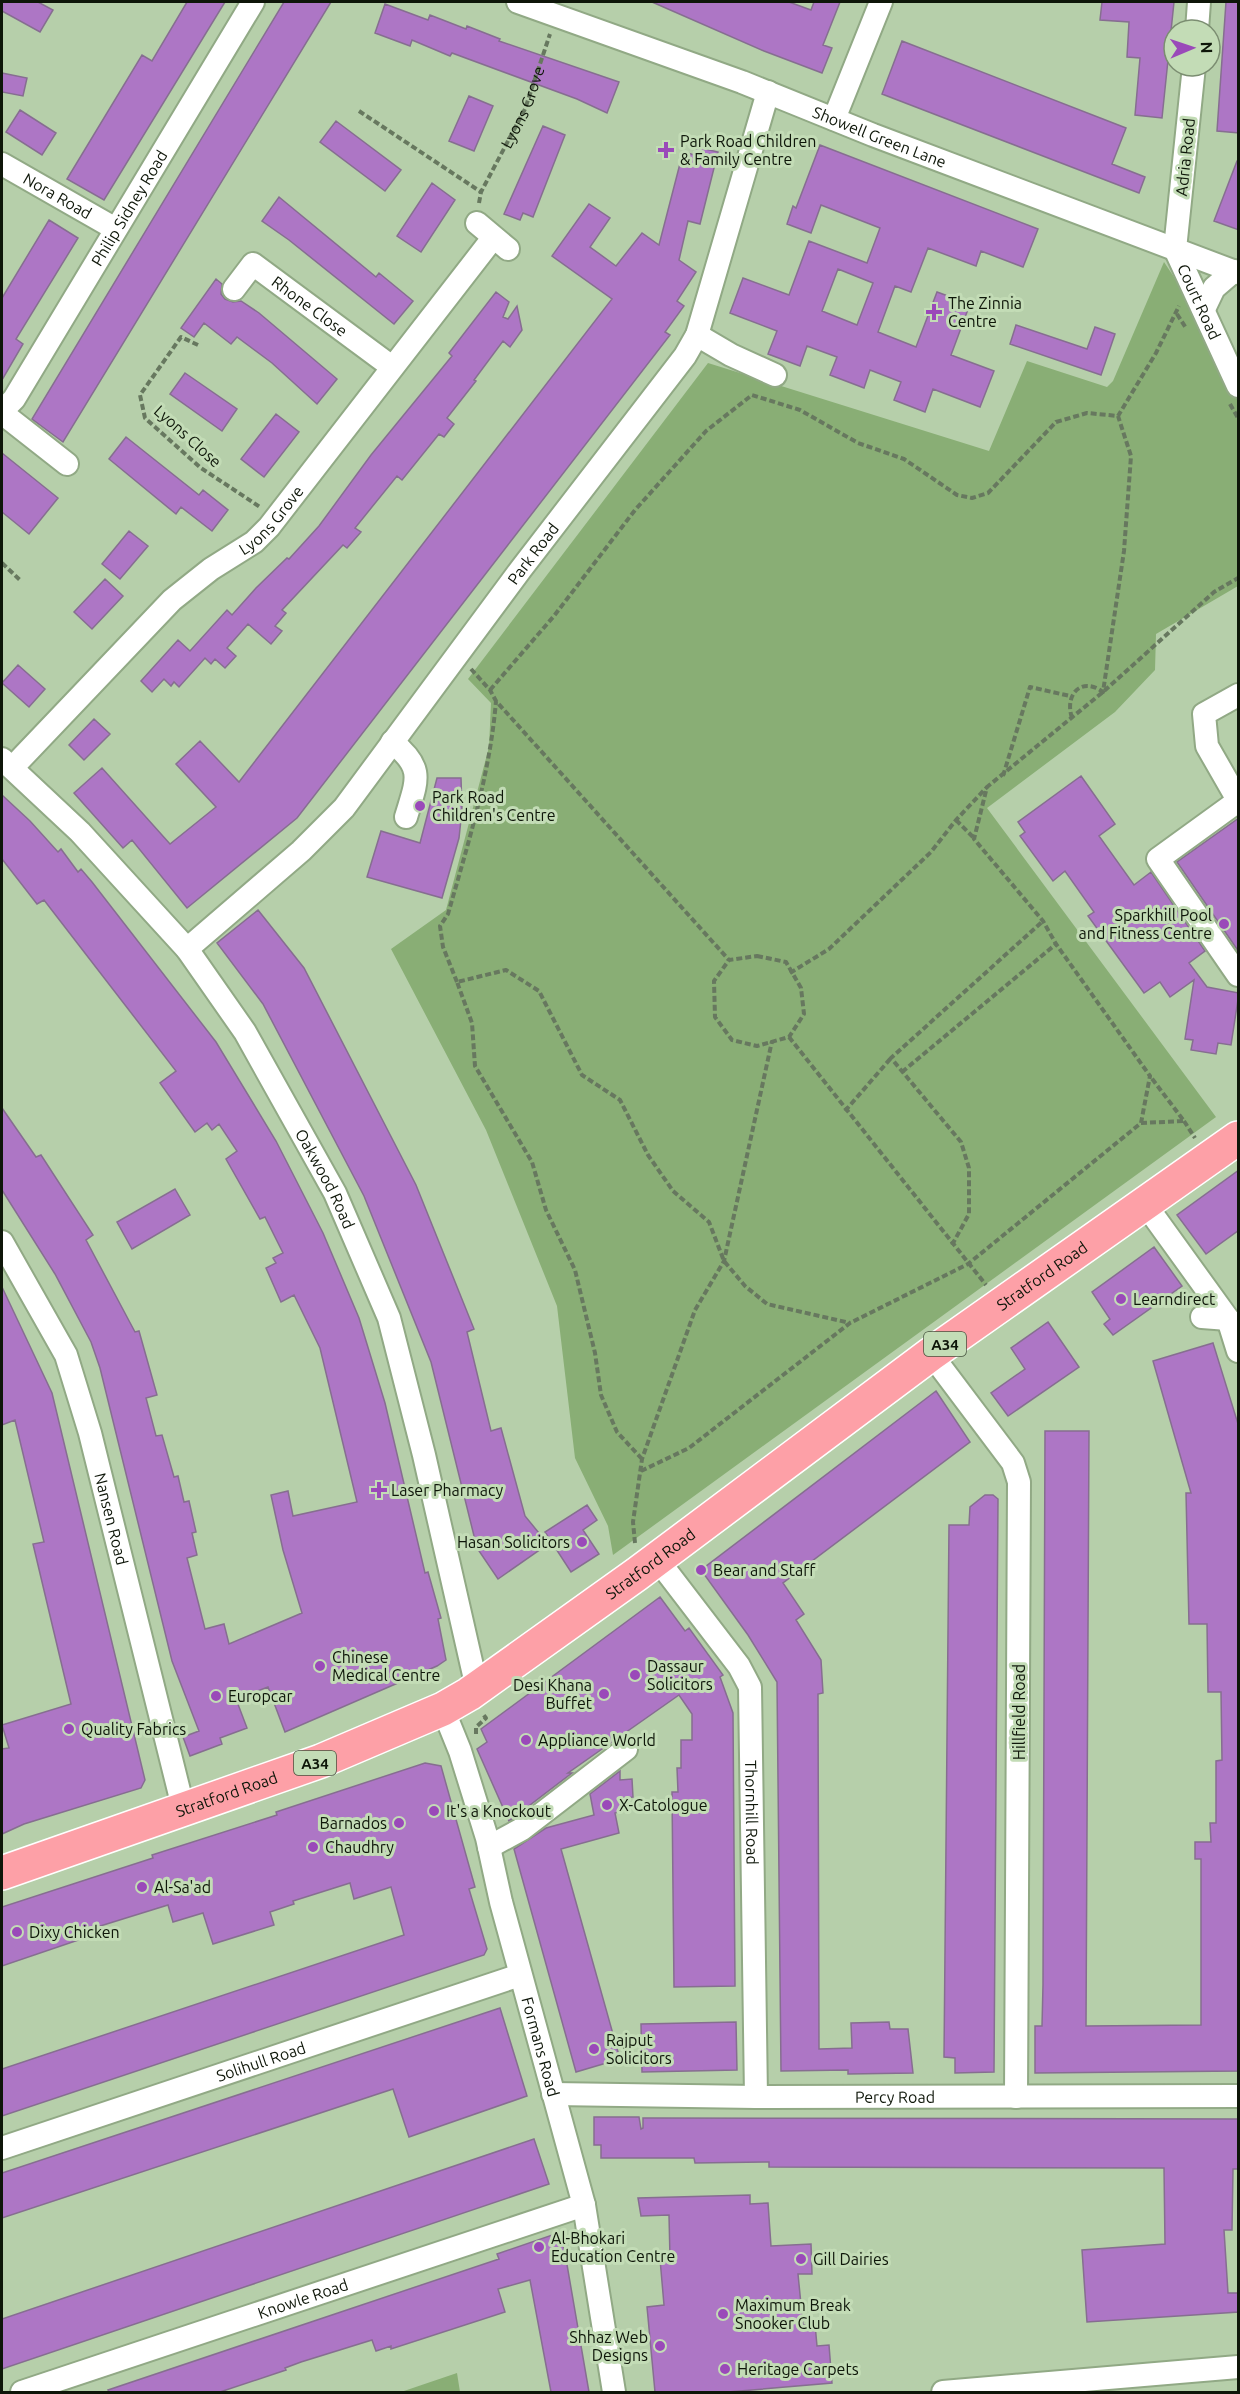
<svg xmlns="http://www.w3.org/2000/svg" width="1240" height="2394" font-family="Ubuntu,sans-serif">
<rect width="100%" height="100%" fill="#b6cfaa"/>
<path fill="#89ae75" d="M1164,262L1174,277L1238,397V586L1156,634L1155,670L1115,712L987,808L1216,1117L613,1555L608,1526L575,1458L557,1306L486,1130L391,949L446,910L489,747L491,703L468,679L708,363L989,451L1027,361L1107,387L1113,381Z
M457,2373L460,2392H401Z"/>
<path fill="#ad76c5" stroke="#866e90" stroke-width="1.5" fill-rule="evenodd" d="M2,2H38L53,10L40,32L2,11Z
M187,2H225L104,200L67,179L142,55L152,61Z
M284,2H331L63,442L32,419Z
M652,2H789L811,10L814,2H840L823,45L832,48L822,73L764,51Z
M1102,2H1174L1162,118L1135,115L1140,58L1127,57L1129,22L1100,20Z
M1226,2H1239V133L1217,131Z
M385,4L428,20L430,15L466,29L467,26L500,39L499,41L619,82L607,113L577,99L452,53L450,56L412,40L410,46L375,33Z
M902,41L1126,128L1112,164L1145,177L1139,193L882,94Z
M2,73L27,78L23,96L2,92Z
M469,96L493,106L474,151L449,141Z
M20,110L56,133L42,155L6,132Z
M336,121L401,170L385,191L320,142Z
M543,126L565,135L533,217L523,213L520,220L504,214Z
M820,145L1038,229L1023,267L981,251L976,266L928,248L911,292L895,286L878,332L916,347L937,292L970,304L951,355L994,371L980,407L933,389L925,412L894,400L901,382L870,370L864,388L830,375L837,357L807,346L800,366L768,354L777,331L730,313L743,278L789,295L809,241L867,263L880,228L821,205L811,233L787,224L793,206L796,208ZM838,269L873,283L857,325L822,311Z
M697,147L718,152L700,224L688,221L679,260L696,272L677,301L684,306L665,332L670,335L297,818L187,908L132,840L123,848L74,793L102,768L170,844L216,807L176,764L200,741L239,782L612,299L552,256L589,204L610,218L590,247L616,266L642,233L659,245L683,152L695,155Z
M1237,161H1239V230L1214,221Z
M432,183L455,200L421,252L397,236Z
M279,197L376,277L379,273L413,301L394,324L289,240L262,221Z
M49,220L78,238L16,339L23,344L2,380V298Z
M216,279L222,284L221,294L225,299L233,302L241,301L259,313L337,379L317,404L272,363L237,337L231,344L204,323L194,337L181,328Z
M496,292L509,302L503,317L508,319L517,306L522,330L510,347L503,341L474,380L476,381L447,418L454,424L444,437L439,434L402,480L397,476L355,528L361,532L347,548L343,545L282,610L286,613L275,626L282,631L271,644L248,624L227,648L236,656L225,668L215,659L211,664L205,658L179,687L174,682L171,686L164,679L152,692L141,681L178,640L190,651L227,610L232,615L256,588L287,558L289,559L319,526L371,455L452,356L449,353Z
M1016,325L1087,349L1095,327L1115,334L1101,375L1010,344Z
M185,373L237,409L222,431L170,394Z
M276,414L299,432L264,477L241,459Z
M126,437L199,495L203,490L228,510L212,531L181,507L176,514L109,459Z
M2,453L58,498L29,534L2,512Z
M129,531L148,546L120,579L102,564Z
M105,579L123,596L92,629L74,612Z
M18,665L45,689L29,707L2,683Z
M94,719L110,734L84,760L69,745Z
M1081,776L1115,824L1099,836L1134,885L1151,872L1205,951L1189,963L1207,987L1239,993L1231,1045L1218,1043L1216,1054L1191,1050L1193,1040L1185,1039L1194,980L1170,997L1160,982L1144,993L1088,916L1094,912L1065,871L1053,881L1020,836L1025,832L1018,822Z
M437,778H461L462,810L459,838L442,898L367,877L381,831L420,843Z
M2,795L30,821L58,852L61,849L78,872L81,869L92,882L216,1042L276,1141L323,1233L359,1318L385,1403L425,1573L428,1572L441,1618L438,1619L446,1660L437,1666L285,1732L268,1687L236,1699L247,1728L220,1738L222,1744L190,1756L183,1737L199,1731L172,1661L100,1368L91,1342L55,1274L2,1190V1108L36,1157L41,1155L93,1235L86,1240L135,1332L139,1331L157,1395L146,1398L156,1436L162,1435L174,1477L178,1476L184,1502L189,1501L196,1532L192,1533L197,1555L187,1558L205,1629L224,1624L229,1644L302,1613L283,1550L271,1495L288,1491L293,1516L357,1502L320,1348L294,1295L281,1302L266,1268L276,1263L273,1258L283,1253L265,1217L260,1219L226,1159L237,1151L219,1124L212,1130L207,1123L195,1132L160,1083L176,1071L44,900L37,904L2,859Z
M1239,818V952L1177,862Z
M258,910L304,968L416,1185L474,1329L467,1332L491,1431L501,1428L525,1516L548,1544L498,1579L477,1548L431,1362L364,1196L263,1004L217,943Z
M1239,1170V1230L1206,1254L1177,1215Z
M175,1189L190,1215L132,1249L117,1222Z
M1154,1247L1182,1286L1113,1335L1104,1324L1110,1319L1092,1292Z
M2,1287L52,1393L145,1780L141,1788L24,1824L2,1834V1749L9,1748L2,1725L71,1704L33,1544L44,1542L15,1420L2,1425Z
M1048,1322L1079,1367L1008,1416L991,1393L1025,1369L1011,1348Z
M1213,1343L1239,1427V2071L1035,2073V2026H1042L1043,1985L1045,1431H1089L1086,2026L1201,2025V1859H1195V1842H1211L1210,1823H1216V1761L1222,1760L1221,1692H1208L1207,1624H1189L1186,1493H1191L1153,1361Z
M936,1391L970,1442L783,1583L804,1614L796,1620L821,1660L823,1693L818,1694L819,2049L852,2048L851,2023L889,2022L890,2029H908L913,2073L848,2074V2070L781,2071L777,1682L748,1635L701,1570Z
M985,1495H993L998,1499L994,2072L955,2073V2058L944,2057L949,1525H969L970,1507Z
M587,1505L597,1520L583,1530L599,1554L571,1572L545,1532Z
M660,1597L685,1631L689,1628L723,1675L720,1677L733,1713L735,1986L674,1987L672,1792H678L677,1768H681V1740H692V1714L679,1695L568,1773H572L509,1821L477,1749L487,1742L481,1729Z
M425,1763L441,1766L475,1887L469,1889L487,1949L484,1955L2,2116V2069L404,1935L391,1887L354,1899L350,1883L293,1901L294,1904L270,1912L274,1925L213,1944L203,1913L173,1922L168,1905L97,1927L99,1933L2,1966V1907L153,1858L152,1855L277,1815L276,1812Z
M620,1771V1780L632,1779L633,1797L621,1798L622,1811L615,1813L619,1833L561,1849L620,2059L576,2072L514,1849L546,1828L594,1815L590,1794Z
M500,2008L527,2096L409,2137L393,2089L2,2218V2173Z
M736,2022L737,2070L642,2072L641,2024Z
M594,2117H639L641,2129L643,2128V2118H652L1239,2119V2169H1233L1232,2230H1224L1228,2293H1239V2312L1087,2322L1082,2250L1165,2244L1164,2168L769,2167V2162L695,2163L694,2158H601V2145H594Z
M534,2139L549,2184L2,2369V2319Z
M750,2195V2204L768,2203L771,2246L811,2244L812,2274H798L803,2325L815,2324L817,2346L829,2345L832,2383L728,2392H655L647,2307L664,2305L660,2259L670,2258L669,2215L641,2216L638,2198Z
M555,2234L562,2242L565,2253L589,2392H551L530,2280L498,2289L505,2312L391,2349V2346L376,2351L372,2340L301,2362L285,2368L286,2370L220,2392H109L108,2390L499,2259L497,2254Z"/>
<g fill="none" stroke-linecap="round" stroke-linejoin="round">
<g stroke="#91a985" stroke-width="26">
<g id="minor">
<path id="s2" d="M518,2L742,82L873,135L1238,273"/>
<path d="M1197,30L1199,2"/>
<path id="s3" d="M1194,66L1175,249L1238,386"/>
<path d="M834,119L881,2"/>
<path id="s4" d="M2,164L114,228"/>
<path d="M477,223L508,249"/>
<path id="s5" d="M234,289L253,264L392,367"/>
<path d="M1204,309L1214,288L1234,271"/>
<path d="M697,335L731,355L775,375"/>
<path id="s6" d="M2,407L7,406L14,399L253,2"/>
<path d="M2,413L67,464"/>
<path d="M1238,695L1204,714L1207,746L1238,800"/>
<path d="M392,742C425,768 417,780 406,817"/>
<path id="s7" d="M2,759L80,832L187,949L245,1032L335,1193L389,1318L424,1455L477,1688"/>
<path id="s8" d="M12,768L172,600L211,569L254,542L269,527L493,238"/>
<path d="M1238,801L1158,859L1238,975"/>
<path id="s9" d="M187,949L301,851L344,808L521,569L685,356L697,335L768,92"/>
<path d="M1145,1204L1228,1319L1238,1351"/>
<path id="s10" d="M2,1242L66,1355L90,1433L184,1811"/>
<path d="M1202,1317L1228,1319"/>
<path d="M931,1354L1013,1463L1019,1482L1016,2097"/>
<path id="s11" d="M657,1559L739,1666L750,1687L756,2097"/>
<path id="s12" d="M443,1709L460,1751L487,1838L501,1902L584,2205L614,2392"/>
<path d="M489,1847L522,1829L626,1749"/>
<path id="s13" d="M553,2094L756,2097L1238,2096"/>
<path id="s14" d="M2,2148L520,1975"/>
<path id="s15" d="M22,2392L584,2205"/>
<path d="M943,2392L1238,2367"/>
</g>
</g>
<g stroke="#fff" stroke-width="36">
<g id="highway">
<path id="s16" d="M2,1873L321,1761L443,1709L469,1694L637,1574L931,1354L1238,1138"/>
</g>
</g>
<g stroke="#67785f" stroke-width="4" stroke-dasharray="6 3" stroke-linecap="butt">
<path d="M359,111L481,192"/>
<path id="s1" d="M479,203L481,192L525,109L550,34"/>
<path d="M1177,314L1186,328"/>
<path d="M198,345L181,337L140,395L145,418L201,468L260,507"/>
<path d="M1230,404L1238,418"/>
<path d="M2,563L21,581"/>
<path d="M471,669L490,690L496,701L729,960"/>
<path d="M490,690L554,616L635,510L706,431L752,395L800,410L858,443L904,459L957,495L972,498L988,493L1056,422L1087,413L1118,416L1156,353L1179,306"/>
<path d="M1072,718C1064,694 1082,676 1103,692L1124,551L1131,456L1118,416"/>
<path d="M1003,776L1030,687L1070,696"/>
<path d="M956,820L974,838"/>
<path d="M757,956L786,962L801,988L804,1014L789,1037L757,1046L732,1040L715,1017L714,981L729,960Z"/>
<path d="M790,973L829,949L931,852L956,820L987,787"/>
<path d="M457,982L443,947L440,926L448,914C468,844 490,774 496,701"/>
<path d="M789,1037L986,1285"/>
<path d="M902,1072L1056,944"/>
<path d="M845,1111L891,1058"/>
<path d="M1184,1121L1195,1138"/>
<path d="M1141,1123L1184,1121L1150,1076"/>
<path d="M952,1245L969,1214V1168L961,1142L891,1058L1043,921"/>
<path d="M642,1459L617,1432L601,1395L595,1353L575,1270L546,1210L532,1162L475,1066L472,1023L457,982L506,970L539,991L582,1075L620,1100L648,1155L673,1191L709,1222L724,1261L745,1286L767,1304L850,1323"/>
<path d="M641,1471L689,1448L850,1323L968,1264L1141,1123L1150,1076L1056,944L1043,921L974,839L987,787L1103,692L1214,592L1238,578"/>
<path d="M635,1543L633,1522L642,1459L695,1310L724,1261L772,1041"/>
<path d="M476,1734V1727L486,1718L482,1713"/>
</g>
<use href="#minor" stroke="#fff" stroke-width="22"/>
<use href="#highway" stroke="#fda0a7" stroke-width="33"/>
</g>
<g fill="#9a49b9" stroke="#c3dcb6" stroke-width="2">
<path d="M663 141h6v6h6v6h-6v6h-6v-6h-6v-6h6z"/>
<path d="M931 303h6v6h6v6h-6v6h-6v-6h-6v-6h6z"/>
<circle cx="420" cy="806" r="6"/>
<circle cx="1224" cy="924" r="6"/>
<circle cx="1121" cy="1299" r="6"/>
<path d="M376 1481h6v6h6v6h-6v6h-6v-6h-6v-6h6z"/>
<circle cx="582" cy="1542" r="6"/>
<circle cx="701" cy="1570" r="6"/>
<circle cx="320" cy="1666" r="6"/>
<circle cx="635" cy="1675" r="6"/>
<circle cx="604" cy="1694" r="6"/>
<circle cx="216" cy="1696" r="6"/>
<circle cx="69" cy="1729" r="6"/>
<circle cx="526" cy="1740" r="6"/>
<circle cx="607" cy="1805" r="6"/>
<circle cx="434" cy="1811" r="6"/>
<circle cx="399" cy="1823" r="6"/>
<circle cx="313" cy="1847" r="6"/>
<circle cx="142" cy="1887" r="6"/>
<circle cx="17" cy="1932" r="6"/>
<circle cx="594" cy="2049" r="6"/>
<circle cx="539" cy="2247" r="6"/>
<circle cx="801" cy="2259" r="6"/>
<circle cx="723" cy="2314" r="6"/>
<circle cx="660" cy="2346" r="6"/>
<circle cx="725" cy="2369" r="6"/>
</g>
<g text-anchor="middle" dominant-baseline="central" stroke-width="6" stroke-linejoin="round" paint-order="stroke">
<g fill="#c3dcb6" stroke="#44513d" stroke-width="1.5">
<rect x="924" y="1332" width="42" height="24" rx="4.5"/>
<rect x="294" y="1751" width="42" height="24" rx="4.5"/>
</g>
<g font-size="15" font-weight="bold" fill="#0e1609">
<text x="945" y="1344">A34</text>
<text x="315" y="1763">A34</text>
</g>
<g font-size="16" fill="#0e1609" stroke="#c3dcb6">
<text stroke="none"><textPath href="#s1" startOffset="106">Lyons Grove</textPath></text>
<text stroke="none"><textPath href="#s2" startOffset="386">Showell Green Lane</textPath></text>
<text transform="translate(1185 157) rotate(-84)">Adria Road</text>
<text stroke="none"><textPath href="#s4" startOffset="64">Nora Road</textPath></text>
<text stroke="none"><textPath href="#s6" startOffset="238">Philip Sidney Road</textPath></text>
<text stroke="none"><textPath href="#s3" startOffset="242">Court Road</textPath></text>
<text stroke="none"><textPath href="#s5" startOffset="102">Rhone Close</textPath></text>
<text transform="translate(188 436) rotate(42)">Lyons Close</text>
<text stroke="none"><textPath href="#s8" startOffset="360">Lyons Grove</textPath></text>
<text stroke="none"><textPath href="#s9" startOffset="528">Park Road</textPath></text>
<text stroke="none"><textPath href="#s7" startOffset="534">Oakwood Road</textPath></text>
<text stroke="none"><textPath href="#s16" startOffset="1210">Stratford Road</textPath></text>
<text stroke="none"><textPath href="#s10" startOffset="300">Nansen Road</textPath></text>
<text stroke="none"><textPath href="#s16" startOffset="724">Stratford Road</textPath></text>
<text transform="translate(1019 1712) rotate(-90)">Hillfield Road</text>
<text stroke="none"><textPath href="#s16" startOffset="238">Stratford Road</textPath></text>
<text stroke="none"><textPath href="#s11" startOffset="284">Thornhill Road</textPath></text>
<text stroke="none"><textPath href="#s12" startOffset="352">Formans Road</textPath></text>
<text stroke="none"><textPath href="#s14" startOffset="273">Solihull Road</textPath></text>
<text stroke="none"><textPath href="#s13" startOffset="342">Percy Road</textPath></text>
<text stroke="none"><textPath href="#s15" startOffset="296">Knowle Road</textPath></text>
</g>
<g font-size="16" fill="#0e1609" stroke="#c3dcb6" text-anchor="start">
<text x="680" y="141">Park Road Children<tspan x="680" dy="18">&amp; Family Centre</tspan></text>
<text x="948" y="303">The Zinnia<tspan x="948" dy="18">Centre</tspan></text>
<text x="432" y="797">Park Road<tspan x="432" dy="18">Children's Centre</tspan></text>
<text x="1212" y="915" text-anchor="end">Sparkhill Pool<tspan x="1212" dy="18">and Fitness Centre</tspan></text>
<text x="1133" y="1299">Learndirect</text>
<text x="391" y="1490">Laser Pharmacy</text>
<text x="570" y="1542" text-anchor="end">Hasan Solicitors</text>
<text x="713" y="1570">Bear and Staff</text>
<text x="332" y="1657">Chinese<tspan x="332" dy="18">Medical Centre</tspan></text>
<text x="647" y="1666">Dassaur<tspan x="647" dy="18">Solicitors</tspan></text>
<text x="592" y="1685" text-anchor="end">Desi Khana<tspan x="592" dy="18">Buffet</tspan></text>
<text x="228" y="1696">Europcar</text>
<text x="81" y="1729">Quality Fabrics</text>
<text x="538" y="1740">Appliance World</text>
<text x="619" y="1805">X-Catologue</text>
<text x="446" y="1811">It's a Knockout</text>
<text x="387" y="1823" text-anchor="end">Barnados</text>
<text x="325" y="1847">Chaudhry</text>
<text x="154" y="1887">Al-Sa'ad</text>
<text x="29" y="1932">Dixy Chicken</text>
<text x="606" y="2040">Rajput<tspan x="606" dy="18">Solicitors</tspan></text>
<text x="551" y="2238">Al-Bhokari<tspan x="551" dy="18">Education Centre</tspan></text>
<text x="813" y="2259">Gill Dairies</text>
<text x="735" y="2305">Maximum Break<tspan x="735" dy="18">Snooker Club</tspan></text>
<text x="648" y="2337" text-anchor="end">Shhaz Web<tspan x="648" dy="18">Designs</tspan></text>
<text x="737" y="2369">Heritage Carpets</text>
</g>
</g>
<rect width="1240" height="2394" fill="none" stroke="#0e1609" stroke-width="6"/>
<g transform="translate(1192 48) rotate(88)"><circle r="28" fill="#c3dcb6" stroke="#7b8d71" stroke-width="1.5"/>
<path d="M0-4.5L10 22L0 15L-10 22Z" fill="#9a49b9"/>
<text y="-9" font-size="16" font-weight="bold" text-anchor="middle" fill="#0e1609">N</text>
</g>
</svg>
